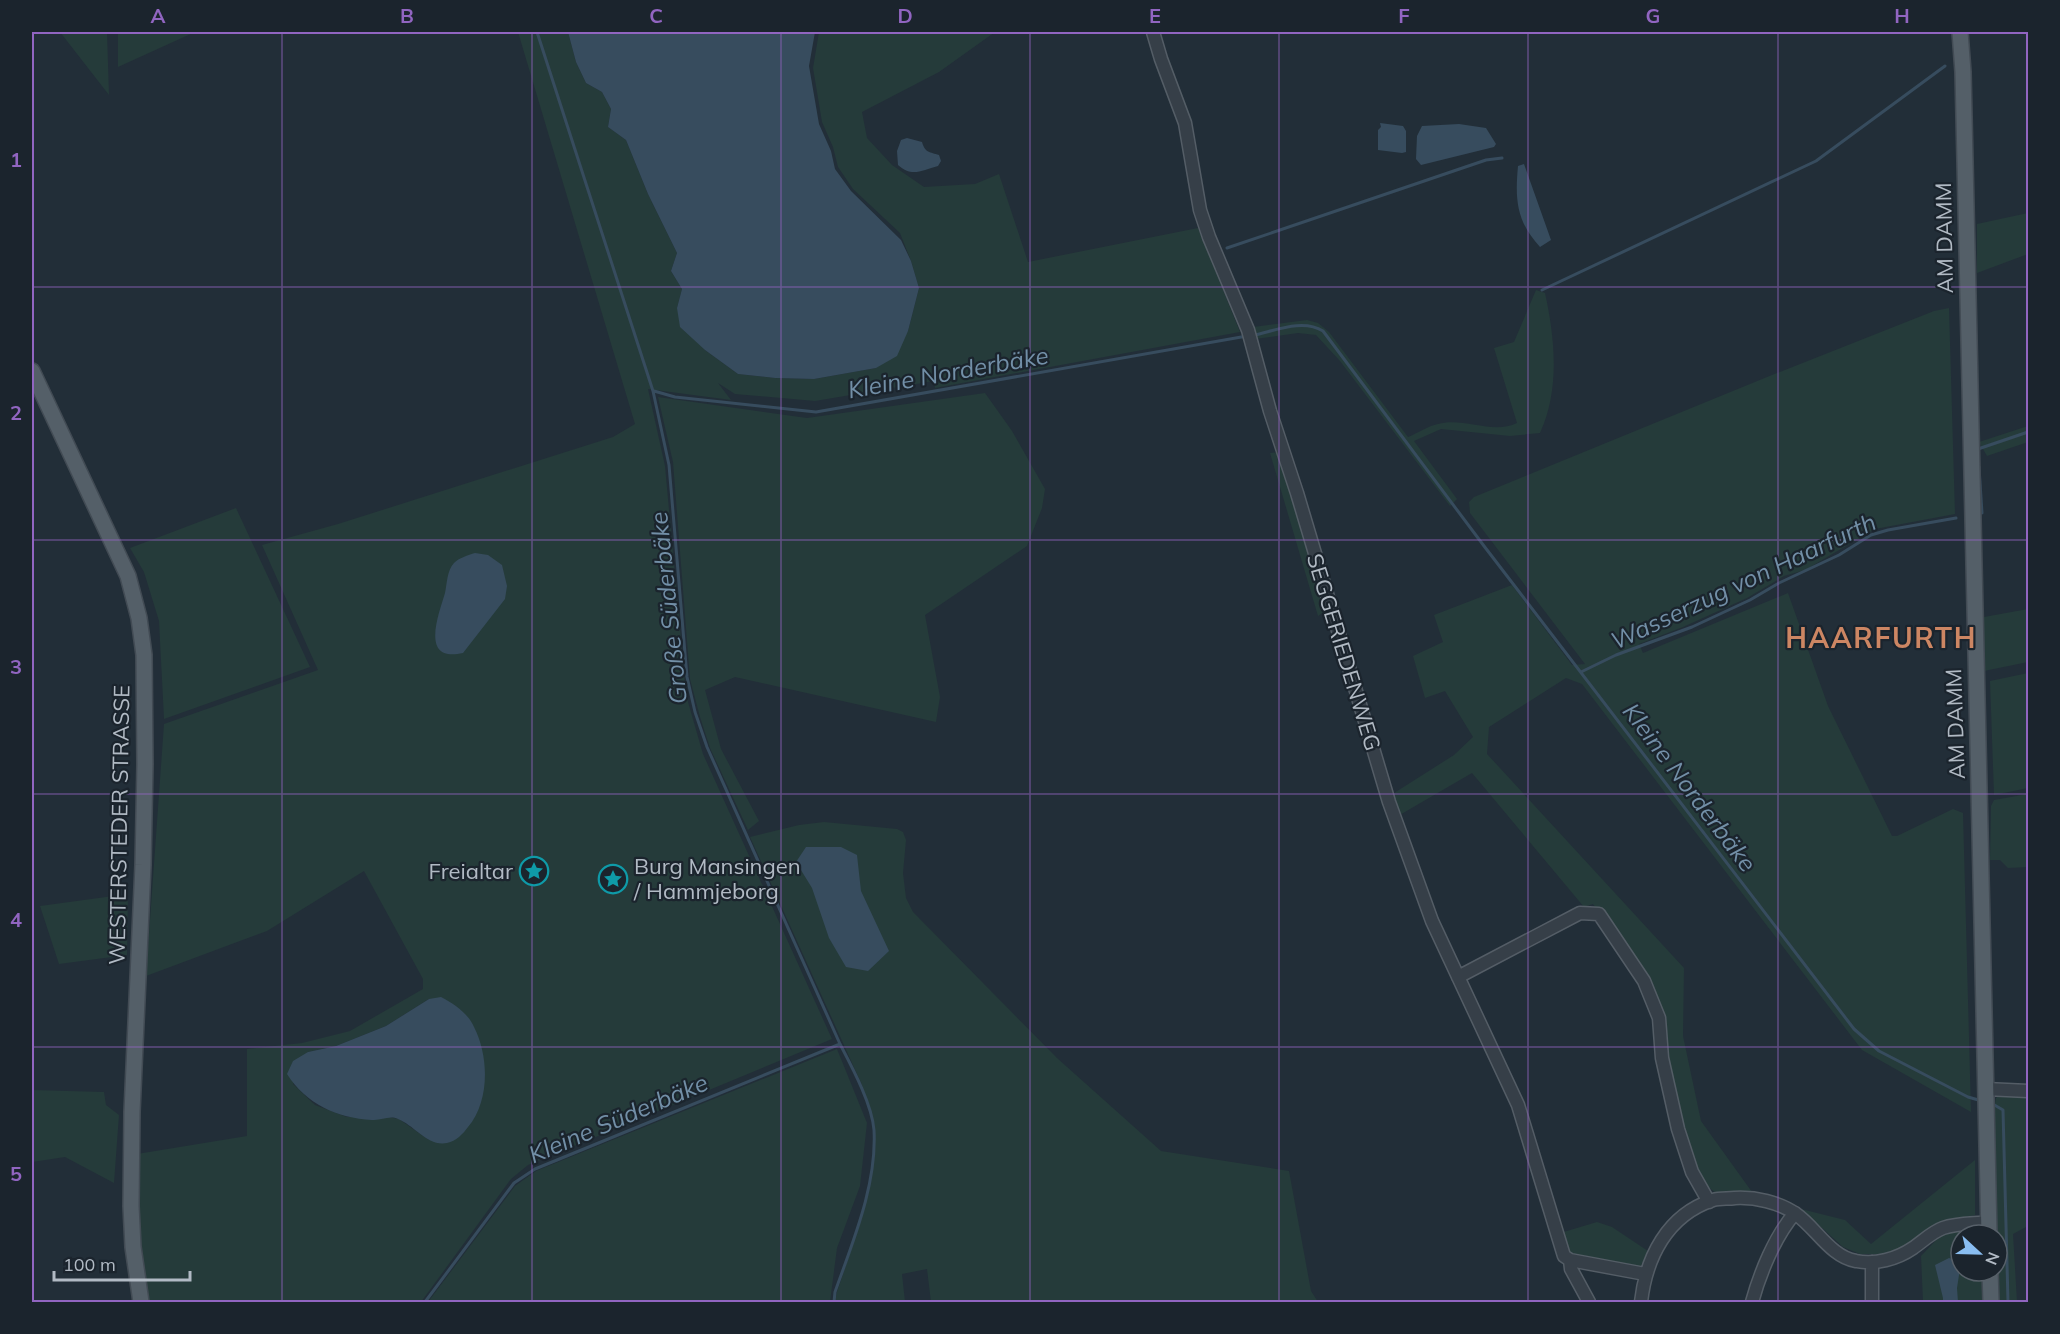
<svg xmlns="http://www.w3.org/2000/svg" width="2060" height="1334" font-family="Mulish,sans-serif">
<rect width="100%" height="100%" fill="#222e38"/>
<path fill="#253b3a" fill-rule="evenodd" d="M60,32H107L109,95Z
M118,32H195L118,67Z
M518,32H568L576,62L586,83L602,92L611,109L608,127L626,140L648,194L677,253L671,271L682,289L677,308L705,350L738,374L775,378L814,379L876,368L908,331L919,288L911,261L900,233L853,189L838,167L833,147L822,122L813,68L819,32H995L939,72L862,112L867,138L892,165L924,187L975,184L999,174L1028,262L1198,228L1240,332L935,388L934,381L815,401L735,394L718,383L731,400L648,389L665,466L686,695L703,754L832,1039L528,1165L511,1179L421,1302H150L137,1241V1154L247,1136V1049L302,1043L350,1031L423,989V979L364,871L267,931L146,976L164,724L318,670L262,545L338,524L613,437L635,424ZM429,999V1140L399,1119L388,1117H347L315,1105L293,1084L308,1052L336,1046L386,1026Z
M2028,213V254L1977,273V224Z
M1536,290L1545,293C1555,338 1560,390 1540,433L1510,436L1441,429L1414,441L1457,499L1450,506L1340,361L1316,335L1298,333L1255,339L1253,327L1307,320L1318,323L1329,332L1408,437C1418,433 1428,426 1438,424C1464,417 1493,435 1517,423L1494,348L1514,342Z
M1949,308L1955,514L1875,529L1805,570L1784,576L1747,598L1683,627L1639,644L1643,653L1788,593L1828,706L1892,836H1897L1953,809L1963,813L1971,1112L1862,1050L1582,684L1566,678L1489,727L1487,754L1684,968L1683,1036L1701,1121L1752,1192L1718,1195L1700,1180L1693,1166L1673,1092L1660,1013L1631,955L1593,904L1584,907L1472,773L1398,816L1391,795L1454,755L1473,737L1445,691L1425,698L1413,656L1443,642L1434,615L1512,585L1572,665L1585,664L1470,513L1469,502L1474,497L1772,375L1934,311Z
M985,393L1012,431L1045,489L1042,508L1027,546L925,615L940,697L936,722L735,677L705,690L721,749L759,821L748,830L710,748L700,717L690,679L673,462L658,397L807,418Z
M2028,426V442L1987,456L1979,442Z
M1280,452L1328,609L1318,616L1270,453Z
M236,508L310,667L164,719L159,621L144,572L130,548Z
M2028,609V662L1984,671V617Z
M2028,673V788L1994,795L1990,681Z
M2028,794V867L2008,868L2000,860H1990L1991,806L1994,800Z
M824,822L897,829L903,832L906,840L903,873L906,898L913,912L1057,1058L1161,1151L1289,1171L1311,1291L1318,1302H931L927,1269L902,1274L905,1302H835L837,1292L861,1220L870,1186L874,1157L875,1127L862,1085L750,837L799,825Z
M128,894L127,955L59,964L40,906Z
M837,1049L867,1123L860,1186L837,1248L830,1302H428L515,1186L536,1171Z
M32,1090L104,1092L106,1105L119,1115L114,1183L65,1157L32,1162Z
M1999,1095H2028V1226L2013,1234L2017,1302H1998L1994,1109L1996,1098Z
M1975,1160V1215L1939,1223L1897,1251L1877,1254H1860L1843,1247L1801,1209L1845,1220L1871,1244Z
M1597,1222L1612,1227L1648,1251L1640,1268L1570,1259L1557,1234Z
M1963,1230L1976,1232L1979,1235H1961V1271H1987L1988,1302H1923L1921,1256L1942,1234Z"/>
<path fill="#374c5e" d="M568,32H815L809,66L819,124L831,151L835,169L851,191L901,240L911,261L919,288L908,331L897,356L876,368L814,379L775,378L738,374L705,350L680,327L677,308L682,289L671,271L677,253L648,194L626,140L608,127L611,109L602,92L586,83L576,62Z
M1380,123L1403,126L1406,131V152L1402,153L1378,150V130L1381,127Z
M1459,124L1486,128L1496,144L1494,147L1421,165L1416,159L1417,136L1422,126Z
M907,138L922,142C925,153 930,152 939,155L941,161L938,166C922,170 912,178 898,165L897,151L901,140Z
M1524,164L1551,240L1540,247C1516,221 1515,199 1518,166Z
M475,553L488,555L502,565L507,586L505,599L463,653C419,663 439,614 445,593C447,584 447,570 454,563C459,558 468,555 475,553Z
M806,847H841L857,855L861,891L889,951L868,971L846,967L829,938L812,888L796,862Z
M441,997C454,1004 468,1013 474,1027C489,1056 490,1101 468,1127C463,1134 456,1141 447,1143C428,1147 414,1125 398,1119C389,1115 381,1121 372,1120C337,1118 306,1104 287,1074L293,1061L308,1052L336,1046L386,1026L429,999Z
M1949,1258L1961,1262L1957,1288L1958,1302H1943V1298L1935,1265Z"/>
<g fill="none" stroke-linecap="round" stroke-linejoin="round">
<path stroke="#374c5e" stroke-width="3" d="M537,32L653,391L669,465L687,677L695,712L707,747L840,1044C852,1067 872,1104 874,1130C877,1185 853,1241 835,1292L834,1302
M1227,248L1486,160L1502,158
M1542,290L1816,161L1945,66
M1255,335C1277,330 1303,319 1323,331L1484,546L1854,1029L1879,1051L1968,1097L1982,1101
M654,391L675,397L816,412L1247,336
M1978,451V449L2028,432
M1979,467L1982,513
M1581,672L1616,655L1692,627L1750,600L1779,583L1839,555L1871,535L1888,530L1956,518
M1991,1103L2003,1110L2008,1302
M425,1302L514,1183L535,1169L840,1044"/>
<g stroke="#545d66" stroke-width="15">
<path id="minor" d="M1153,32L1161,59L1185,123L1200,210L1209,237L1248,330L1270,411L1297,493L1389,802L1432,921L1518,1105L1564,1256L1570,1260L1645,1274
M1458,977L1580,913L1599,914L1644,981L1659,1018L1662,1058L1678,1129L1692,1172L1709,1202
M1986,1089L2028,1091
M1570,1260L1571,1269L1589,1302
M1641,1302C1646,1258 1667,1215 1713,1200C1720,1198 1728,1199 1735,1198C1755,1197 1779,1202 1796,1214C1816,1228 1831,1257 1856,1261C1875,1265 1897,1259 1913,1248C1923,1241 1932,1232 1943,1228C1958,1223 1974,1224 1989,1222
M1752,1302C1760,1273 1775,1236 1795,1213
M1872,1302V1262"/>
</g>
<g stroke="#424b54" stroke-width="18">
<path id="major" d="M1960,32L1963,72L1989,1235
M32,371L128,576L139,618L144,655L145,764L143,865L132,1112L131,1206L133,1247L141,1302
M1990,1271L1991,1302"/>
</g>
<use href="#minor" stroke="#363f48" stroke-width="12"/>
<use href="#major" stroke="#545f68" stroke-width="15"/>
</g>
<path fill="none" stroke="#9165c1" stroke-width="1.5" stroke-opacity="0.55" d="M282,32V1302M532,32V1302M781,32V1302M1030,32V1302M1279,32V1302M1528,32V1302M1778,32V1302M32,287H2028M32,540H2028M32,794H2028M32,1047H2028"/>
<defs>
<g id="sight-ring" transform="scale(1.5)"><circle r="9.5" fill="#1b242d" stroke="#0f9aa8" stroke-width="1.5"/><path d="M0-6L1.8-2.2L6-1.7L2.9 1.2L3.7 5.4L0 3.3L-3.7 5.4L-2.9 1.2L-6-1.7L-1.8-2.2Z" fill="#0f9aa8"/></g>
</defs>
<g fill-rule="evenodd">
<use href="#sight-ring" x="534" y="871"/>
<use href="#sight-ring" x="613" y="879"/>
</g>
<g text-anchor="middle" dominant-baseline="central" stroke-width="4.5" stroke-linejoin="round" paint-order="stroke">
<g font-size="22" fill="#b1bac4" stroke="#1b242d">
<text transform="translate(1944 238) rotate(-91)">AM DAMM</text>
<text transform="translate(1344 652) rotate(73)">SEGGERIEDENWEG</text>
<text transform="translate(1955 724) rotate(-92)">AM DAMM</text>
<text transform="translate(119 825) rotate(-89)">WESTERSTEDER STRASSE</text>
</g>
<g font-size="22" fill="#b1bac4" stroke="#1b242d" text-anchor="start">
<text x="634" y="866">Burg Mansingen<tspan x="634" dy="25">/ Hammjeborg</tspan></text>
<text x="513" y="871" text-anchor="end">Freialtar</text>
</g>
<g font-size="24" font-style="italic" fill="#728fa7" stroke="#1b242d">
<text transform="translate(948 372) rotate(-10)">Kleine Norderbäke</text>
<text transform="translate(1743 581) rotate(-25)">Wasserzug von Haarfurth</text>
<text transform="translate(668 608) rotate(-96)">Große Süderbäke</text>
<text transform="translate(1690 787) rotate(53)">Kleine Norderbäke</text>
<text transform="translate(618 1118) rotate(-23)">Kleine Süderbäke</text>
</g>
<g font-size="28" font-weight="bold" letter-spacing="1.5" fill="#cd8663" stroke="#1b242d">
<text x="1881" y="637">HAARFURTH</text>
</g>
</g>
<rect width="2060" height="1334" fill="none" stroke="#1b242d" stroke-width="66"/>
<g transform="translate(1979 1253) rotate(112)"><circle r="28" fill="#1b242d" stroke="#576069" stroke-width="1.5"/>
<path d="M0-4.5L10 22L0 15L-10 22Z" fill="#89bdf1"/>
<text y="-9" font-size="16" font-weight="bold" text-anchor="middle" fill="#b1bac4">N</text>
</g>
<path d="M54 1271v9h136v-9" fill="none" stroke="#b1bac4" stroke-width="3"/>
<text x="63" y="1271" font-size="18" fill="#b1bac4" stroke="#1b242d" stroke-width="4.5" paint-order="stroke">100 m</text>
<rect x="33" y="33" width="1994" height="1268" fill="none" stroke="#9165c1" stroke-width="2"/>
<g font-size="20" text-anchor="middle" font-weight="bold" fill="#9165c1">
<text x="158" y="23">A</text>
<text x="407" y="23">B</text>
<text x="656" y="23">C</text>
<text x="905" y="23">D</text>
<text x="1155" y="23">E</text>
<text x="1404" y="23">F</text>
<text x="1653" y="23">G</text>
<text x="1902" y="23">H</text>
<text x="16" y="167">1</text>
<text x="16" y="420">2</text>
<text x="16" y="674">3</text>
<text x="16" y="927">4</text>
<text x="16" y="1181">5</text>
</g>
</svg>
